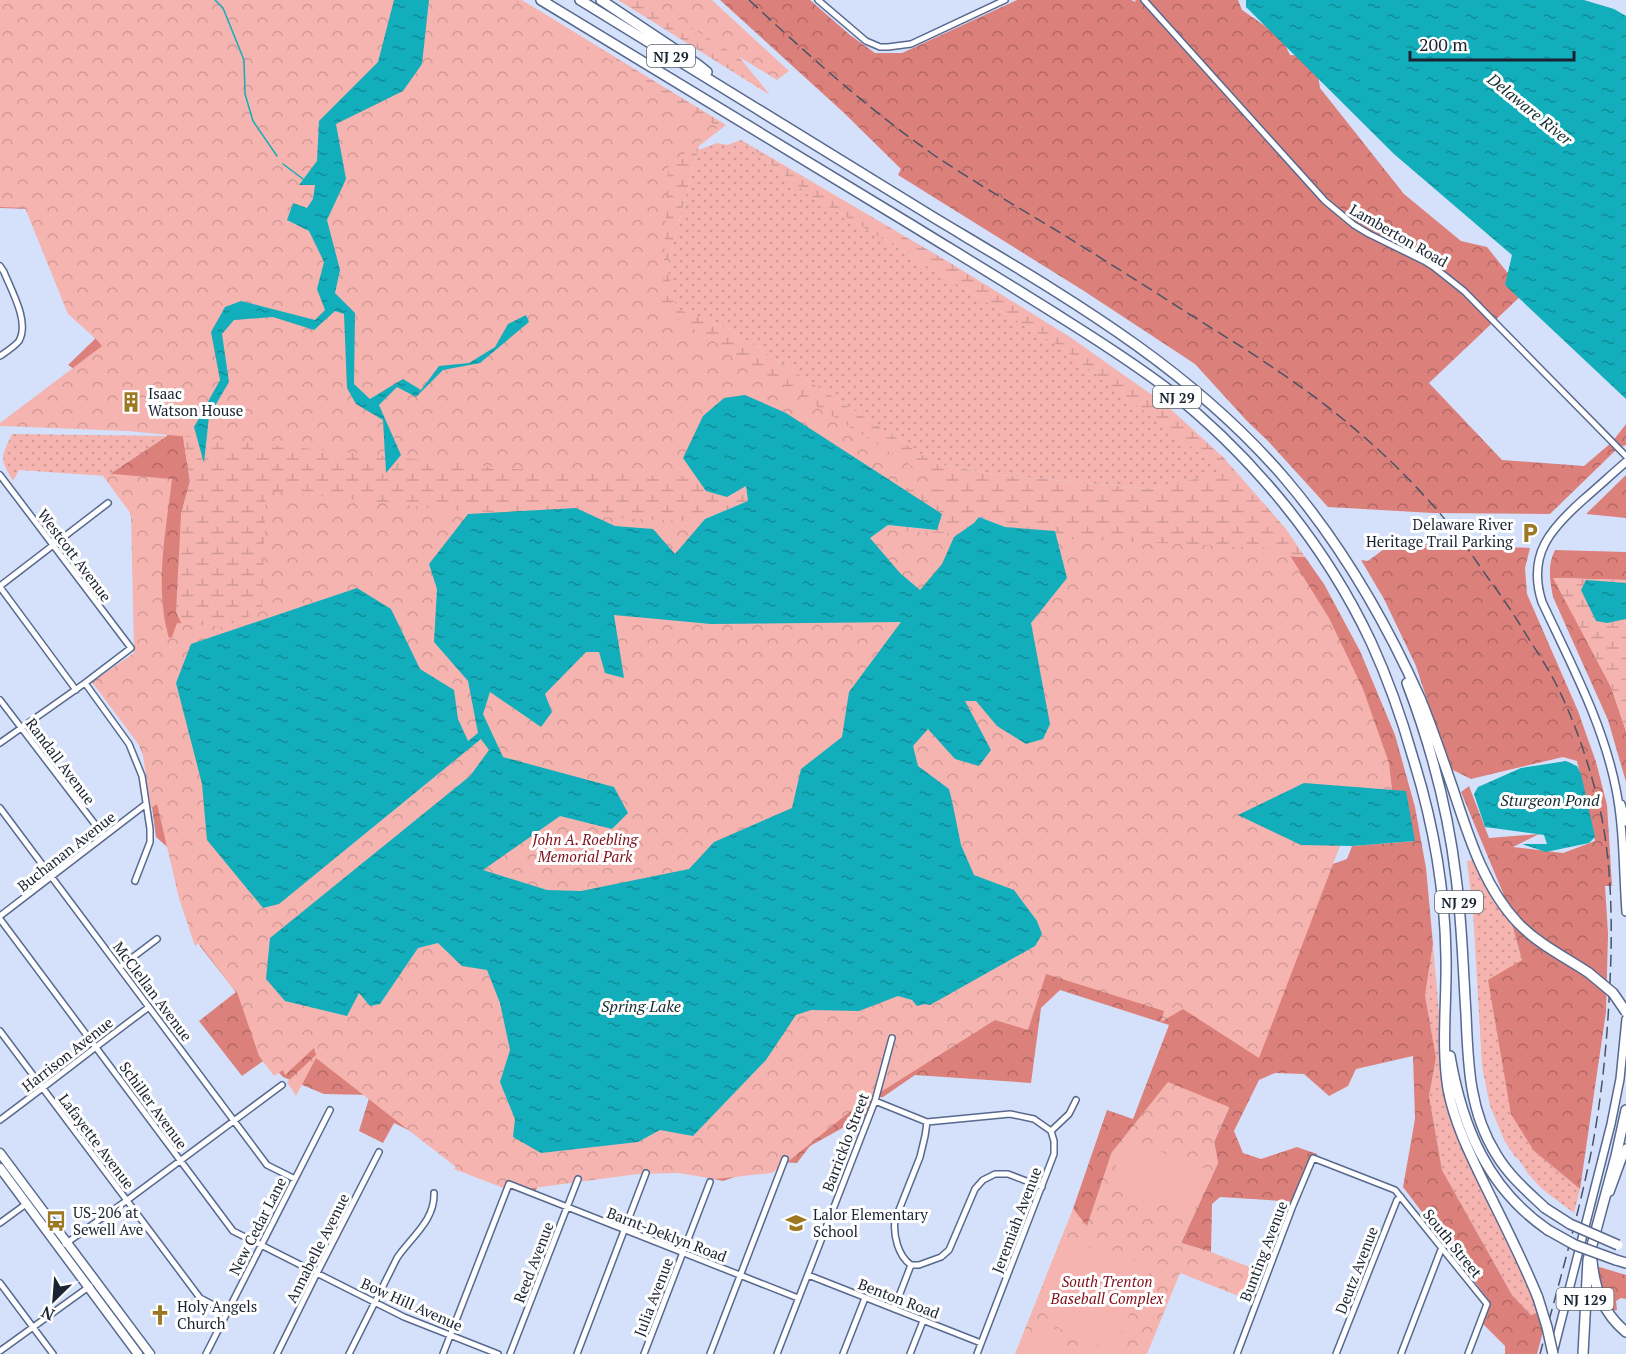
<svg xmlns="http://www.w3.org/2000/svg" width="1626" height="1354" font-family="'PT Serif',serif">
<defs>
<pattern id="grass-dots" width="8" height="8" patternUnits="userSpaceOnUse" patternTransform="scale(1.5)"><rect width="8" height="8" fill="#f5b4af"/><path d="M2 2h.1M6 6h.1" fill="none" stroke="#d19a97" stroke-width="1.8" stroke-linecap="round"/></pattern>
<pattern id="forest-crowns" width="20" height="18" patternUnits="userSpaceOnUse" patternTransform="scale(1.5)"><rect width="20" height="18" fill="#dc807b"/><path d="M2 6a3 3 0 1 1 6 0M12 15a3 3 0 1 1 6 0" fill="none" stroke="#b26865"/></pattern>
<pattern id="wetland-marsh" width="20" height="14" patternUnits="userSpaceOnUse" patternTransform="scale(1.5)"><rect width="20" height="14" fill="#f5b4af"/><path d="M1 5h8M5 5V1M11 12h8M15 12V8" fill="none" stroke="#d19a97"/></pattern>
<pattern id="park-crowns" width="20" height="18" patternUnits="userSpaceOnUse" patternTransform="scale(1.5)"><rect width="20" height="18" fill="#f5b4af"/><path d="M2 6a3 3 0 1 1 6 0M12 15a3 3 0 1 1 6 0" fill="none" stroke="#d19a97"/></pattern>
<pattern id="water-ripples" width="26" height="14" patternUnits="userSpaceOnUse" patternTransform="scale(1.5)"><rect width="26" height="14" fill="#12aebb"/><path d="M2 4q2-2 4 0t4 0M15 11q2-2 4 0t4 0" fill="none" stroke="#108d99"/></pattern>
</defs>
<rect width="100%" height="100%" fill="#d5e1fb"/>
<path fill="url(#grass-dots)" d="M741,140L808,194L1059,346L1225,472L1152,489L999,475L936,464L729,329L676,309L667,267L698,150L717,143L727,145Z
M12,434L167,436L107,476L19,470L13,481C0,458 0,460 12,434Z
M1472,860L1510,919L1522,960L1534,1151L1580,1189L1574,1213L1542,1189L1529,1175L1517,1157L1516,1158L1505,1142L1490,1106L1482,1066L1473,911L1467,861Z
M1433,944L1445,1081L1482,1177L1498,1197L1492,1209L1539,1312L1531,1315L1512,1295L1442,1170L1429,1096L1436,1058L1425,995Z"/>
<path fill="url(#forest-crowns)" d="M0,0L215,376L183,437L190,481L181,515L766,1060L1347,859L1352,846L1415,841L1304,783L1310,594L1058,541L1305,557L1324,584L1360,651L1395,735L1415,807L1426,868L1433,944L1425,995L1436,1058L1429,1096L1442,1170L1512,1295L1531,1315L1539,1312L1544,1328L1537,1354H1505V1346L1481,1322L1490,1302L1403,1187L1415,1119L1413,1056L1356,1069L1348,1086L1329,1096L1304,1074L1275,1073L1259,1080L1234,1131L1243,1153L1261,1159L1297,1147L1317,1154L1298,1202L1220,1197L1212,1204L1211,1252L1181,1243L1218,1163L1214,1142L1229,1108L1112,1152L1087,1227L1073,1209L1107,1110L1133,1119L1169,1025L1060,990L1041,1008L1031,1083L915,1075L883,1097C870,1098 869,1109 865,1119L846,1126L810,1146L797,1163L778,1162L723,1181L677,1171L542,1177L535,1192L394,1123L383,1143L359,1131L370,1095L324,1094L283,1077L266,1059L242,1076L199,1021L236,992L200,946L173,852L156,837L146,762L136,737L140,546L128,506L107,476L167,436L170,404L83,375L68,365L95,339L30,209L0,208Z
M720,0H810L850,35L875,53H902L1017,0H1131L1136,2L1135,0H1238L1242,10L1281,37L1290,55L1315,56L1320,88L1404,194L1461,241L1487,247L1507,272H1528L1525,292L1429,383L1502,460L1584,466L1612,442L1626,424V445L1618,448L1550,514L1433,513L1328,507L1268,441L1247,421L1195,364L1084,291L898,175L901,169L843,112Z
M1626,475V518L1586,514Z
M1392,543L1530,548L1525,568L1527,594L1578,711L1596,762L1607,805L1612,886H1605L1608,933L1606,1012L1580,1189L1534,1151L1511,1114L1488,980L1522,960L1503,893L1461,792L1469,786L1489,838L1539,834L1513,847L1563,853L1595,841L1577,761L1563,757L1471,779L1449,768L1416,666L1384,599L1361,560L1368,561Z
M1555,550L1626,552V580L1554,578L1611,687L1626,731V782L1608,720L1553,597C1550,581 1547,565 1555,550Z
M1596,1266L1626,1275V1299L1621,1298L1616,1301L1617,1310L1611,1311L1602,1294Z"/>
<path fill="url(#wetland-marsh)" d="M429,0H522L726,125L699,146L667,267L677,309L729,329L936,464L999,475L1152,489L1224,472L1059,346L808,194L741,140L952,264L1070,337L1135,383L1164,403L1224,458L1286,529L1305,557L1058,541L1025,530L1005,527L979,517L921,590L870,538L888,525L937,530L746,485L748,501L705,519L675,554L429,564L191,644L176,612L181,515L190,481L183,437L215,376L194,427L204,460L209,416L383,420L386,471Z
M618,0H693L770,95Z
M1553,578L1626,580V731L1611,687Z"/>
<path fill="url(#park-crowns)" d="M0,0H513L719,127L668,167L662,309L950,490L515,469L128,431L0,426V423L102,346L96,339L68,314L25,208L0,207Z
M646,0H712L789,71L777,80Z
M101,473L172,479C166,531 154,587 169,638L172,637L177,623L224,627L262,611L266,490L448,510L1286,549L1329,618L1363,689L1389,763L1394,806L1356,804L1259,1058L1183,1009L1161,1022L1164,1011L1046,974L1028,1030L995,1020L884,1090L868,1097L790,1160L772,1173L716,1179L678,1173L638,1174L511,1191L454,1169L456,1167L316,1058L296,1096L287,1082L316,1055L314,1048L285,1075L283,1070L274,1076L259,1056L238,995L199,943L195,946L179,898L157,804L151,808L142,749L92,682L134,653L131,514Z
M1168,1082L1229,1107L1214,1142L1218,1163L1181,1243L1211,1252L1270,1275L1259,1304L1180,1273L1147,1354H1015L1073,1209L1087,1226L1112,1152Z"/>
<path fill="#f5b4af" d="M1127,1138L1210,1171L1192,1216L1109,1183Z
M1062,1239L1148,1264L1150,1271L1113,1350C1086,1339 1035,1331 1042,1291C1045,1275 1056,1254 1062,1239Z
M1034,1320C1052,1322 1064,1335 1064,1354H1031L1029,1351Z"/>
<path fill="url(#water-ripples)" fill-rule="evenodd" d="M394,0H429L422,64L403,91L336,124L346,179L327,220L340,270L335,293L355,313L354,384L370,399L403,379L421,390L439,366L469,363L495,347L508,324L526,315L529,322L480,363L443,370L416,397L397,387L379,405L401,455L386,473L383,420L356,404L347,388L344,314L335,311L314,330L273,317L234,320L222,334L229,382L209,416L204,463L194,427L220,380L211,332L225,307L241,301L315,320L325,310L317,289L324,262L309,231L287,220L293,203L307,208L313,199L315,185H299L317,161L319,121L378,62Z
M1246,0H1584L1614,9L1626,16V399L1505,285L1512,255L1394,154L1246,7Z
M745,395L786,413L942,514L937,530L888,525L870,538L900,573L920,590L942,564L954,537L974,523L979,517L1005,527L1055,531L1067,578L1031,623L1050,724L1043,739L1026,744L997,726L976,701H965L991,750L979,766L955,759L928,729L913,746L918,766L949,789L952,801L961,845L974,875L1014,890L1037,921L1042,934L1035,946L930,1005L925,1004L917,1006L912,1000L898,996L859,1011L811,1010L796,1015L766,1060L693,1136L660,1130L638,1142L541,1153L513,1137L515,1119L500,1082L510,1050L500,1003L487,970L462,966L438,943L418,948L380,1004L370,1006L359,993L347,1016L285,1001L266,979L270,938L470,776L489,750L481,739L279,904L263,908L207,840L202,784L176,683L191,644L357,588L391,609L420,669L454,690L458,719L468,741L478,733L468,681L434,642L437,589L429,564L468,514L576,508L615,526L653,529L675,554L705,519L748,501L746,486L727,497L706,491L683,458L703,416L724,398ZM614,615L711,624L901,622L849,692L842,737L801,769L792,808L714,842L689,869L581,891L547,890L483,870L560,816L612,829L628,813L614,787L503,757L483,714L490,692L541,727L552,712L545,694L586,652H599L605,673L624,678Z
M1586,580L1626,583V619L1607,623L1596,621L1581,590Z
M1566,761L1577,766L1581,774L1595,837L1589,843L1546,852L1522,844H1547L1544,835L1485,827L1474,794L1478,787L1521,768Z
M1304,783L1406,791L1415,841L1352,846L1301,845L1238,815Z"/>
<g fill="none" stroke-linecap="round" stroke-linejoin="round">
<path stroke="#12aebb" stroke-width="1.5" d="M215,0L223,8L244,60L245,94L253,121L277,156
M283,164L303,179"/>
<g stroke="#57698e" stroke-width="8">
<path id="street" d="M818,0L866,41L880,47H888L911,44L1005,0
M1144,0L1325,201L1354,225L1369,234L1424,261L1435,268L1464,291L1626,456
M0,266L4,272C11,290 30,322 19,341C14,347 6,352 0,356
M0,475L131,648L85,683L0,743
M0,586L108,503
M0,587L76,690
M85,683L129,744L142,776L150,829V842L135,881
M0,700L104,836
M0,808L267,1165L295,1179
M0,916L146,804
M0,919L233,1231L404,1317L498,1354
M120,967L157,939
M0,1031L200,1298L227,1312
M875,1101L927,1122L1010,1114L1034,1119L1051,1131
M0,1120C50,1083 99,1044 149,1007
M1051,1131L1069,1114L1076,1100
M0,1223L26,1204
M65,1244L126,1201L282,1085
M911,1265H919L941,1257L949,1250L975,1189L983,1180L995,1174H1008L1042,1187
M911,1265C898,1256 893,1235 895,1220L920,1157L925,1136L927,1122
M808,1275L981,1343
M0,1283L53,1354
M894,1309L911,1265
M0,1351L90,1286
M206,1354L330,1110
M277,1354L317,1273L379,1152
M349,1354L397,1258C411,1237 435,1221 434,1193
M443,1354L509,1184L798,1298
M510,1354L578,1179
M577,1354L646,1173
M644,1354L710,1182
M710,1354L785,1159
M777,1354L875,1101L892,1038
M843,1354L865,1298
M910,1354L923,1321
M977,1354L1054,1154V1141L1051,1131
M1237,1354L1292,1208L1313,1158L1395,1190L1487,1304L1468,1354
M1336,1354L1397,1200L1401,1197
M1401,1354L1442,1247"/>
</g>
<g stroke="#57698e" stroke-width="10">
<path id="secondary" d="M1626,462C1612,474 1598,487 1584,499C1550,529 1527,555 1542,602C1570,662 1603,723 1616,789C1624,829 1623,871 1626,912
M1621,804L1626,822
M1610,1192L1626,1148
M1553,1353L1611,1124L1620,1079L1626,1019"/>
</g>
<g stroke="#57698e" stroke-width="11">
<path id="primary" d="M0,1153L150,1354
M0,1168L138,1354"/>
</g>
<g stroke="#57698e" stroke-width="12">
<path id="highway" d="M541,0C664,74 787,148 910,224C962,256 1015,288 1067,321C1102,343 1136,365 1169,390C1253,457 1325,544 1371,642C1388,679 1402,719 1413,758C1433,822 1445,889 1446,957C1447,1000 1441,1046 1448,1089C1454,1121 1468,1150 1482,1179C1501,1218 1522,1258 1538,1298
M580,0C698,72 815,145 933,217C1061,294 1190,366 1287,481C1341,545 1386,622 1420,698C1432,727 1442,757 1452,786C1468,834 1483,886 1518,923C1538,944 1565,957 1589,973
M601,0L697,64L707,72
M1407,683C1431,746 1448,810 1456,877C1462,922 1463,968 1466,1014C1468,1063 1469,1111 1496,1154C1509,1176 1527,1191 1545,1208
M1450,1056C1462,1126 1487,1188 1548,1230
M1616,1260L1626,1263
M1592,1261C1595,1290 1603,1313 1626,1332
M1583,1354L1588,1260L1616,1156L1626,1110"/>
</g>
<use href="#street" stroke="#fff" stroke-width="5"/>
<use href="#secondary" stroke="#fff" stroke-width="7"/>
<use href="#primary" stroke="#fff" stroke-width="8"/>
<use href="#highway" stroke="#fff" stroke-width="9"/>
<path stroke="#4a5365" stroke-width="1.5" stroke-dasharray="12 6" stroke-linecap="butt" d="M749,0C807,54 866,107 931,153C972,181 1016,206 1059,232C1101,258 1144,285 1186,312C1216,331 1246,349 1275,369C1341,413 1402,466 1452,528C1465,544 1476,561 1488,578C1504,599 1518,621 1532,644C1540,656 1548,669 1555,682C1572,715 1585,752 1595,789C1610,843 1612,900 1611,955C1609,1020 1604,1085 1592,1148C1578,1218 1558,1286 1540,1354"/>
<g stroke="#57698e" stroke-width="12" stroke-linecap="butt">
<path id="highway-bridge" d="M1589,973L1613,993L1626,1012
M1545,1208L1570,1224L1618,1245
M1548,1230L1575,1245L1616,1260
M1538,1298L1547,1327L1553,1354"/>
</g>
<use href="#highway-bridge" stroke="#fff" stroke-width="9"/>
</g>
<defs>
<g id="building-bare" transform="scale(1.62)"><path d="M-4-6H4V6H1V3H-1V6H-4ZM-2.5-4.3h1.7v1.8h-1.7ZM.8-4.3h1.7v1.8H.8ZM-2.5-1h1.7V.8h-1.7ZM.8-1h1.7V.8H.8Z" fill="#9c7823" stroke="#fff" stroke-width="2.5" paint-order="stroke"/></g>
<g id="parking-bare" transform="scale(1.62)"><path d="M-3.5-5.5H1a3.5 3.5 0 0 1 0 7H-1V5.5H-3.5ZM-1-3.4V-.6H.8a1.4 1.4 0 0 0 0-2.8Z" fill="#9c7823" stroke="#fff" stroke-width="2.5" paint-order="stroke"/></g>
<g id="bus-bare" transform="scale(1.62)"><path d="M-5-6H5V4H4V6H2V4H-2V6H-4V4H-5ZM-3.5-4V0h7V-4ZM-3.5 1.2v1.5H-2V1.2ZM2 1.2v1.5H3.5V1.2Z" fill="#9c7823" stroke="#fff" stroke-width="2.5" paint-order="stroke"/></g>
<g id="school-bare" transform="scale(1.62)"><path d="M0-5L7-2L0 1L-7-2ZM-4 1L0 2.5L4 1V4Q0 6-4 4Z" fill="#9c7823" stroke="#fff" stroke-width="2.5" paint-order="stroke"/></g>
<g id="church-bare" transform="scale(1.62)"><path d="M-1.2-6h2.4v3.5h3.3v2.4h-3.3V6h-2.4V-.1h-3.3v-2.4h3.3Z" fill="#9c7823" stroke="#fff" stroke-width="2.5" paint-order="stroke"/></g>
</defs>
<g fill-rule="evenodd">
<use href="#building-bare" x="131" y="402"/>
<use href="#parking-bare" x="1530" y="533"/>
<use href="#bus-bare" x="56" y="1221"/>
<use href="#school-bare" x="796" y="1223"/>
<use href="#church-bare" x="160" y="1315"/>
</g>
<g text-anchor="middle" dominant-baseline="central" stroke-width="6" stroke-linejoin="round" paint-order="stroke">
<g fill="#fff" stroke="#5f6570" stroke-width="1.5">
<rect x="647" y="45" width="48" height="22" rx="4.5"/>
<rect x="1153" y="386" width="48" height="22" rx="4.5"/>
<rect x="1435" y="891" width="48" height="22" rx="4.5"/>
<rect x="1556.5" y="1288" width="57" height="22" rx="4.5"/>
</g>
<g font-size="14" font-weight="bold" fill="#1b2332">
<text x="671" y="56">NJ 29</text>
<text x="1177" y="397">NJ 29</text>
<text x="1459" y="902">NJ 29</text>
<text x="1585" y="1299">NJ 129</text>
</g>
<g font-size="15" fill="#1b2332" stroke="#fff">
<text transform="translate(1399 235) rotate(30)">Lamberton Road</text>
<text transform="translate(75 555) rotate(53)">Westcott Avenue</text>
<text transform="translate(61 761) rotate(53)">Randall Avenue</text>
<text transform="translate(66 851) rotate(-38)">Buchanan Avenue</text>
<text transform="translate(153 991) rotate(53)">McClellan Avenue</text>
<text transform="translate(67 1054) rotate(-38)">Harrison Avenue</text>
<text transform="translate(154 1105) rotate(54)">Schiller Avenue</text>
<text transform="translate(97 1141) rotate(53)">Lafayette Avenue</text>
<text transform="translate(845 1142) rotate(-69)">Barricklo Street</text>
<text transform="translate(1016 1220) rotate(-69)">Jeremiah Avenue</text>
<text transform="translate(257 1226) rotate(-63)">New Cedar Lane</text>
<text transform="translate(667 1234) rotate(21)">Barnt-Deklyn Road</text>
<text transform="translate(1453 1243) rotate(51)">South Street</text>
<text transform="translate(317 1248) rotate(-63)">Annabelle Avenue</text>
<text transform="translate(1263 1251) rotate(-69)">Bunting Avenue</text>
<text transform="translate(533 1262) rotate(-69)">Reed Avenue</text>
<text transform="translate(1356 1270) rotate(-69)">Deutz Avenue</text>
<text transform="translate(653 1297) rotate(-69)">Julia Avenue</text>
<text transform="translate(899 1298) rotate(21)">Benton Road</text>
<text transform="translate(412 1304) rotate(24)">Bow Hill Avenue</text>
</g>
<g font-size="15" fill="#1b2332" stroke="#fff" text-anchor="start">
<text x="148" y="393">Isaac<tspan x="148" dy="17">Watson House</tspan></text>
<text x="1513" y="524" text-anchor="end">Delaware River<tspan x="1513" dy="17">Heritage Trail Parking</tspan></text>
<text x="73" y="1212">US-206 at<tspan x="73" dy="17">Sewell Ave</tspan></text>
<text x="813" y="1214">Lalor Elementary<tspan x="813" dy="17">School</tspan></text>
<text x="177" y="1306">Holy Angels<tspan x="177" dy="17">Church</tspan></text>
</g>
<g font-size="15" font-style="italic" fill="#800f19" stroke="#fff">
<text x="585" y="839">John A. Roebling<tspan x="585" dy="17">Memorial Park</tspan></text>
<text x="1107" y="1281">South Trenton<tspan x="1107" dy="17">Baseball Complex</tspan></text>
</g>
<g font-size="16" font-style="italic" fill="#172e30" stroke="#fff">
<text transform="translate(1530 109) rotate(39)">Delaware River</text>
<text x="1550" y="800">Sturgeon Pond</text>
<text x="641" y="1006">Spring Lake</text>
</g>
</g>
<g transform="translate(54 1300) rotate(205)" stroke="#ffffff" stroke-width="4.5" paint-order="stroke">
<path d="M0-4.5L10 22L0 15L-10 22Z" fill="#1b2332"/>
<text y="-9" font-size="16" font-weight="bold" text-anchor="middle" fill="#1b2332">N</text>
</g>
<path d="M1410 51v9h164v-9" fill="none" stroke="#1b2332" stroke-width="3"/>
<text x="1419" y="51" font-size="18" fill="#1b2332" stroke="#ffffff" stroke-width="4.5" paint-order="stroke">200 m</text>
</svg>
